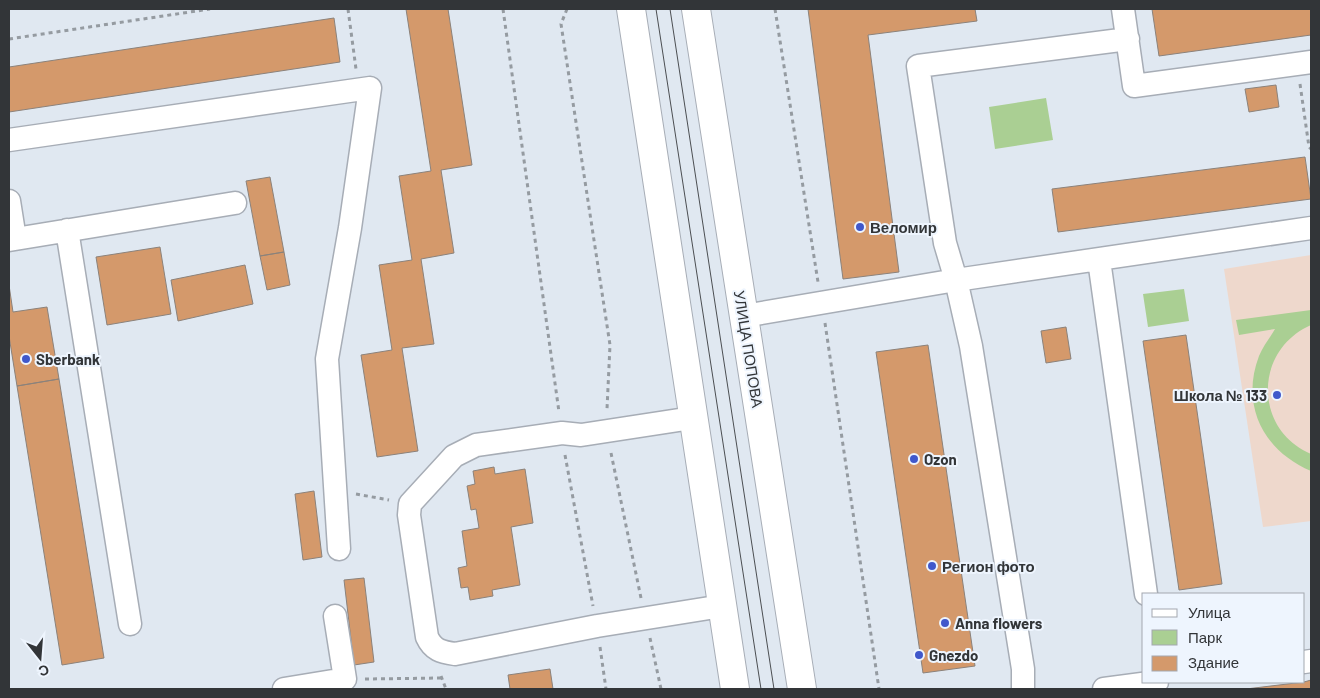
<svg xmlns="http://www.w3.org/2000/svg" width="1320" height="698" font-family="Barlow,sans-serif">
<rect width="100%" height="100%" fill="#e0e8f1"/>
<path fill="#eed8cc" d="M1311,255V521L1263,527L1224,269Z"/>
<path fill="#aacf93" d="M1046,98L1053,140L995,149L989,107Z
M1184,289L1189,321L1148,327L1143,294Z
M1311,310V325C1254,350 1253,429 1311,454V471C1264,451 1240,406 1259,356C1263,346 1270,338 1275,329L1239,335L1236,320Z"/>
<path fill="#d4996b" stroke="#8b827b" d="M406,9H448L472,165L441,170L454,253L421,259L434,344L402,348L418,451L377,457L361,355L392,350L379,265L412,260L399,176L431,171Z
M808,9H975L977,21L868,35L899,272L843,279Z
M1152,9H1311V35L1159,56Z
M334,18L340,62L9,112V67Z
M1276,85L1279,107L1249,112L1245,89Z
M1305,157L1311,199L1058,232L1052,189Z
M270,177L284,252L260,256L246,181Z
M160,247L171,314L107,325L96,257Z
M284,252L290,285L267,290L260,256Z
M245,265L253,304L178,321L171,280Z
M9,285L13,312L47,307L59,379L17,386L9,336Z
M1066,327L1071,359L1046,363L1041,331Z
M1186,335L1222,584L1179,590L1143,341Z
M928,345L975,666L923,673L876,352Z
M59,379L104,658L62,665L17,386Z
M494,467L495,474L525,469L533,523L511,527L520,585L492,590L493,596L470,600L468,587L461,588L458,568L467,566L462,531L479,528L476,509L471,510L467,486L475,484L473,471Z
M314,491L322,557L303,560L295,494Z
M364,578L374,662L354,665L344,580Z
M550,669L553,689H510L508,675Z
M1311,680V689H1246L1304,682Z"/>
<g fill="none" stroke-linecap="round" stroke-linejoin="round">
<g stroke="#a7adb6" stroke-width="25">
<path id="minor" d="M1123,9L1134,86L1311,62
M9,140L370,88L350,228L327,359L339,549
M9,201L15,239
M67,230L130,624
M9,240L235,203
M1099,260L1146,594
M744,316L956,280L1311,228
M692,418L581,435L562,433L476,445L454,456L410,504L409,515L427,637C433,650 441,652 455,654L597,626L722,606
M1304,662L1311,661
M284,689L345,679L335,616
M1023,689V669L971,346L956,280L945,243L918,66L1128,39
M1104,689L1157,682"/>
</g>
<g stroke="#a7adb6" stroke-width="30">
<path id="major" d="M631,9L735,689
M696,9L802,689"/>
</g>
<path stroke="#959ba1" stroke-width="3" stroke-dasharray="4 4" stroke-linecap="butt" d="M348,9L356,69
M503,9L559,412
M567,9L561,24L610,345L607,409
M775,9L818,282
M9,39L210,9
M1300,84L1309,147L1311,149
M825,323L879,689
M611,453L641,598
M565,455L593,606
M356,494L389,500
M650,638L661,689
M600,647L606,689
M441,676L446,689
M365,679L442,678"/>
<use href="#minor" stroke="#fff" stroke-width="22"/>
<use href="#major" stroke="#fff" stroke-width="28"/>
<path stroke="#4b4e52" stroke-width="1" d="M656,9L761,689
M670,9L774,689"/>
</g>
<g fill="#4058cb" stroke="#eef5fe" stroke-width="2">
<circle cx="860" cy="227" r="5"/>
<circle cx="26" cy="359" r="5"/>
<circle cx="1277" cy="395" r="5"/>
<circle cx="914" cy="459" r="5"/>
<circle cx="932" cy="566" r="5"/>
<circle cx="945" cy="623" r="5"/>
<circle cx="919" cy="655" r="5"/>
</g>
<g text-anchor="middle" dominant-baseline="central" stroke-width="4" stroke-linejoin="round" paint-order="stroke">
<g font-size="15" font-weight="bold" fill="#323538" stroke="#eef5fe" text-anchor="start">
<text x="870" y="227">Веломир</text>
<text x="36" y="359">Sberbank</text>
<text x="1267" y="395" text-anchor="end">Школа № 133</text>
<text x="924" y="459">Ozon</text>
<text x="942" y="566">Регион фото</text>
<text x="955" y="623">Anna flowers</text>
<text x="929" y="655">Gnezdo</text>
</g>
<g font-size="15" fill="#323538" stroke="#eef5fe">
<text transform="translate(749 349) rotate(81)">УЛИЦА ПОПОВА</text>
</g>
</g>
<rect width="1320" height="698" fill="none" stroke="#323538" stroke-width="20"/>
<rect x="1142" y="593" width="162" height="90" fill="#eef5fe" stroke="#a3a8af"/>
<rect x="1152" y="609" width="25" height="8" fill="#ffffff" stroke="#a3a8af"/>
<text x="1188" y="618" font-size="15" fill="#323538">Улица</text>
<rect x="1152" y="630" width="25" height="15" fill="#aacf93" stroke="#a3a8af"/>
<text x="1188" y="643" font-size="15" fill="#323538">Парк</text>
<rect x="1152" y="656" width="25" height="15" fill="#d4996b" stroke="#a3a8af"/>
<text x="1188" y="668" font-size="15" fill="#323538">Здание</text>
<g transform="translate(40 658) rotate(163)" stroke="#eef5fe" stroke-width="4" paint-order="stroke">
<path d="M0-4L9 19L0 12L-9 19Z" fill="#323538"/>
<text y="-8" font-size="14" font-weight="bold" text-anchor="middle" fill="#323538">С</text>
</g>
</svg>
